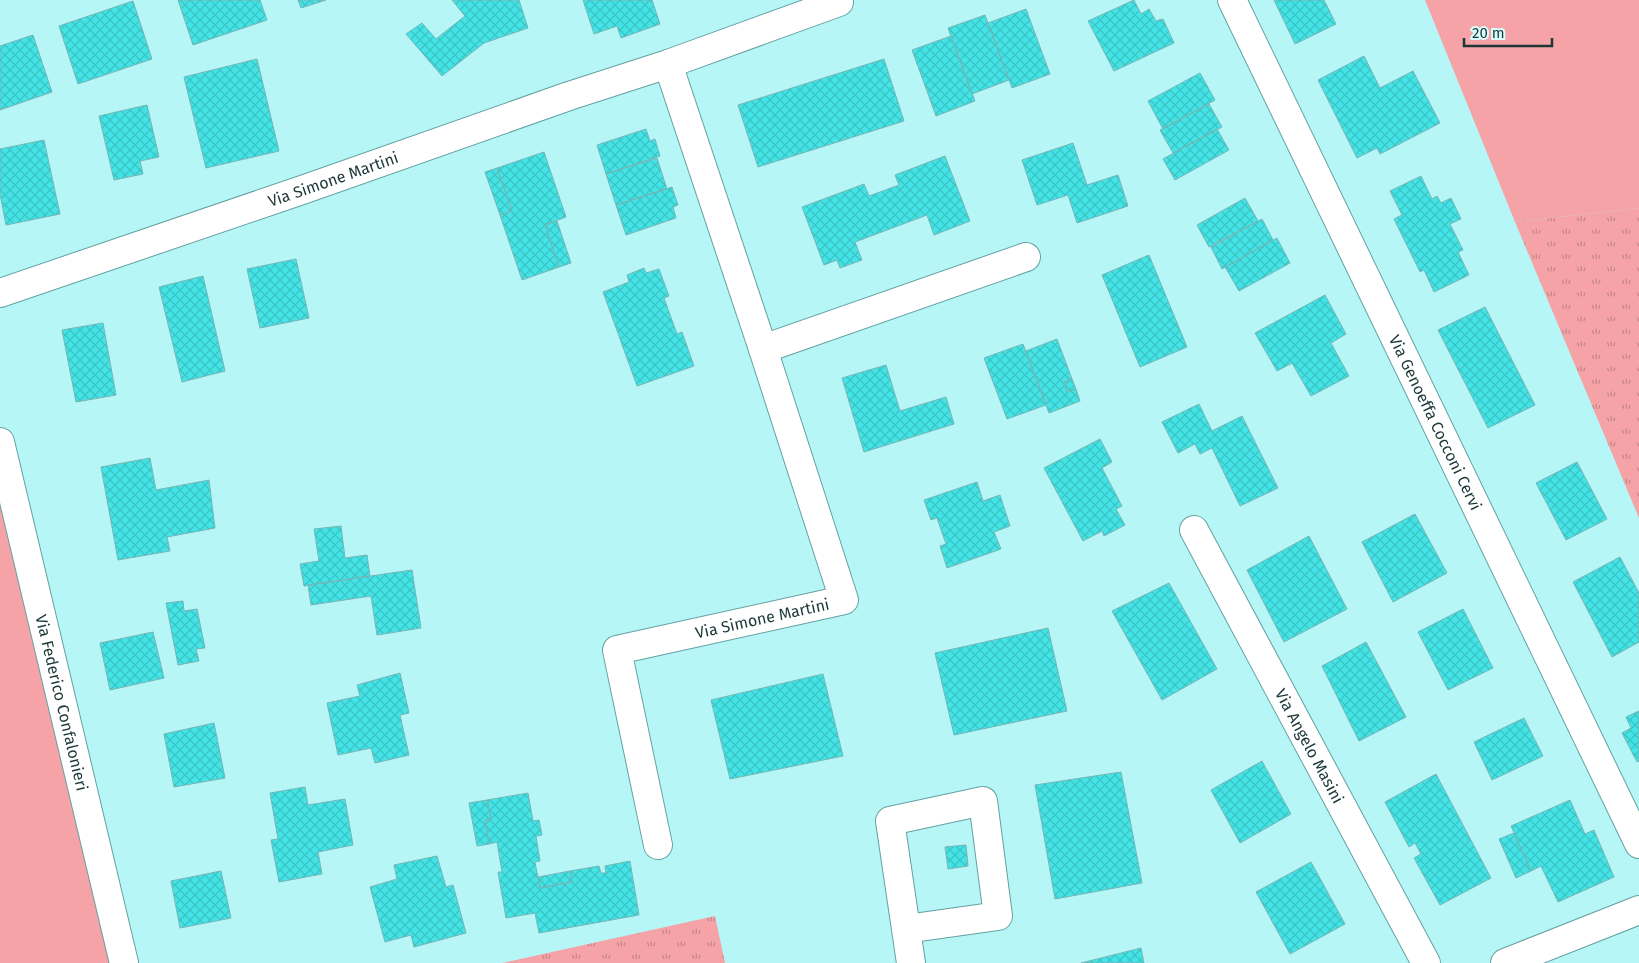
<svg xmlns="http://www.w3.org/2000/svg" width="1639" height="963" font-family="'Fira Sans',sans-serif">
<defs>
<pattern id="park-tufts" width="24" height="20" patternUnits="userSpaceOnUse" patternTransform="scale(1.25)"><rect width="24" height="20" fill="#f5a3a7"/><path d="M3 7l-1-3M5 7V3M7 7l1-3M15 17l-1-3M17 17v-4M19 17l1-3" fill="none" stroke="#c68689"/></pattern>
<pattern id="building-cross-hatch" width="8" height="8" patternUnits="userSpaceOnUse" patternTransform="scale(1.25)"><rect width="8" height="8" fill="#44e4e6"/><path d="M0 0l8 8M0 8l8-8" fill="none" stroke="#3bc4c6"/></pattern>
</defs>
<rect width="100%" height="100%" fill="#b7f6f7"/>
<path fill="#f5a3a7" d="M1425,0H1639V208L1515,222Z
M0,442L124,963H0Z"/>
<path fill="url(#park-tufts)" d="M1639,208V518L1515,222Z
M715,916L725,963H502Z"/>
<path fill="url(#building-cross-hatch)" stroke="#78b5b5" d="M178,0H260L267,20L193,45Z
M298,0H326L301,8Z
M452,0H519L528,28L484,43L442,76L406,34L422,23L436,39L465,16Z
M583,0H652L660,24L621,38L617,26L594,34Z
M1134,0L1141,14L1149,9L1156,21L1163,19L1174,43L1114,71L1088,21Z
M1274,0H1324L1336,24L1295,44Z
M133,1L152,59L78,84L59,26Z
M1026,9L1050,74L1012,88L988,23Z
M985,15L1009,80L972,94L948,28Z
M33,35L52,92L0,110V46Z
M951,36L975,101L936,116L912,50Z
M1364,56L1380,88L1413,71L1440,123L1380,154L1377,148L1357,158L1318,80Z
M257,59L279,151L206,168L184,77Z
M884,59L904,121L758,167L738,105Z
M1200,73L1215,100L1163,129L1148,101Z
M1209,104L1222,127L1173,153L1160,130Z
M147,105L159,157L140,161L143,174L114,180L99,116Z
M646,129L650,141L655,139L660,156L606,174L597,145Z
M1217,129L1229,150L1175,180L1163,159Z
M44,140L60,214L6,225L0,194V149Z
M1073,143L1087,185L1118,175L1128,206L1077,223L1068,195L1037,205L1022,160Z
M544,152L566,217L545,225L559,267L522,280L500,215L512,211L497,168Z
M945,156L970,221L934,235L927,215L855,242L862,260L840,268L837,260L824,265L802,207L864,184L869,196L899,185L895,175Z
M657,158L667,189L616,205L606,174Z
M497,168L512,211L500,215L485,172Z
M1421,176L1432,199L1437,196L1441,203L1451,198L1461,219L1450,224L1463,250L1458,252L1469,275L1434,292L1424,270L1420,272L1394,219L1402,215L1390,191Z
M672,187L678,205L673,207L676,218L626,235L616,205Z
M1245,198L1258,221L1209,247L1197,225Z
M1262,219L1273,240L1222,269L1211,247Z
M557,221L571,263L559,267L545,225Z
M1277,238L1290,263L1239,291L1225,267Z
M1149,255L1187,347L1140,367L1102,275Z
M296,259L309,318L260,328L247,269Z
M644,268L646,273L659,269L669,296L664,298L677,334L682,332L694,366L637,386L603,292L629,282L627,275Z
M203,276L225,371L182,382L159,287Z
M1325,295L1346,334L1331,343L1349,376L1311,396L1292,363L1277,371L1255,333Z
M1485,307L1535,405L1488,428L1438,330Z
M103,323L116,395L76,402L62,330Z
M1057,339L1072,379L1064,382L1067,392L1076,389L1080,401L1049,413L1026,351Z
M1023,344L1046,405L1007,419L984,358Z
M886,365L900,411L946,397L954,424L864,452L842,378Z
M1072,379L1076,389L1067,392L1064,382Z
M1199,404L1212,431L1242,416L1278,488L1240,506L1212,448L1200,454L1195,444L1178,453L1162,422Z
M1100,439L1112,462L1102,468L1122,506L1116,509L1125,525L1104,536L1102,531L1083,541L1044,468Z
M150,458L156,490L209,480L215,528L167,537L170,551L118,560L101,467Z
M1577,462L1607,519L1566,540L1536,483Z
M977,482L983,501L1000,495L1010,526L994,532L1001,549L947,568L940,546L946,544L937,518L931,520L924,500Z
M1415,514L1447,573L1393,602L1362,542Z
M341,526L345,558L367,555L370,576L304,586L300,564L319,561L314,529Z
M1309,536L1347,609L1284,642L1247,570Z
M1620,557L1639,593V642L1612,657L1573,582Z
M412,570L421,628L377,635L371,596L311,605L308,585Z
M1169,583L1217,669L1162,700L1112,611Z
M183,601L184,611L197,609L205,648L196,649L199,661L178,665L166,603Z
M1463,609L1493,668L1448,690L1418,632Z
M1048,628L1067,711L954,735L935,653Z
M153,632L164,678L110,690L100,643Z
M1366,642L1406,717L1359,741L1322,666Z
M400,673L409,713L400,715L409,755L375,763L371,748L338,755L327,703L360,696L357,685Z
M823,674L843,756L730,779L711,700Z
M1639,711V761L1637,762L1622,733L1631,728L1626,717Z
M1524,718L1543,756L1492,780L1474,742Z
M214,723L225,778L174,787L164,734Z
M1262,761L1291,814L1240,843L1211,790Z
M1121,772L1142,883L1055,899L1035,785Z
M1436,774L1491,878L1440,905L1414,858L1421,854L1415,843L1409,847L1385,802Z
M305,787L308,805L345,799L353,845L318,852L322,874L279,882L271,840L278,839L270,793Z
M528,793L533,821L539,820L542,835L536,836L540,861L535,862L540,888L572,882L570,871L599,866L601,873H606L605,866L630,861L639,915L539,933L535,913L506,918L498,872H502L497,842L489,844L485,820L491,819L487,800Z
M487,800L491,819L485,820L489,844L477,846L469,803Z
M1570,800L1585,834L1594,830L1614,877L1558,902L1541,866L1531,871L1511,826Z
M1514,833L1531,871L1516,878L1499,839Z
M966,845L968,866L948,869L945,847Z
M437,856L446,887L453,885L466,933L414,947L411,935L385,942L370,887L397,879L394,865Z
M1311,862L1345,924L1290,954L1256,892Z
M221,871L231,918L180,928L171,881Z
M570,871L572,882L540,888L538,877Z
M1141,948L1144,963H1081Z"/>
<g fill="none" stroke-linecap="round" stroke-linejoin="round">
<g stroke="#64a1a2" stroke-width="30">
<g id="street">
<path id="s1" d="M1232,0L1639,844"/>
<path id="s2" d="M0,293L305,189L569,96L668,64L839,2"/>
<path d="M763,349L1026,257"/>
<path id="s3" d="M0,442L124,963"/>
<path id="s4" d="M1194,530L1426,963"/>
<path id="s5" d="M658,845L617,650L844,600L763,349L668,64"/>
<path d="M906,929L998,916L983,801L890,821L911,963"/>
<path d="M1505,963L1639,910"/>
</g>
</g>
<use href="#street" stroke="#fff" stroke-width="28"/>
</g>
<g text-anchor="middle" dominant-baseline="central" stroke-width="5" stroke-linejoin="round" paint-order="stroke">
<g font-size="16" fill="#1d3737" stroke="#d9fefe">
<text stroke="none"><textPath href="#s2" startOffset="352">Via Simone Martini</textPath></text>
<text stroke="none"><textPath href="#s1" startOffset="469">Via Genoeffa Cocconi Cervi</textPath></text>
<text stroke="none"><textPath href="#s5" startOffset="348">Via Simone Martini</textPath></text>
<text stroke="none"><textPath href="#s3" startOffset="268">Via Federico Confalonieri</textPath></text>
<text stroke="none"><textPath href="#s4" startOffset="245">Via Angelo Masini</textPath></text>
</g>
</g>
<path d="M1464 38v8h88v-8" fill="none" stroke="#1d3737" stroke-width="2.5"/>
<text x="1472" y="38" font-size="15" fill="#1d3737" stroke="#d9fefe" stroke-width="4" paint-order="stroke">20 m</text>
</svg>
